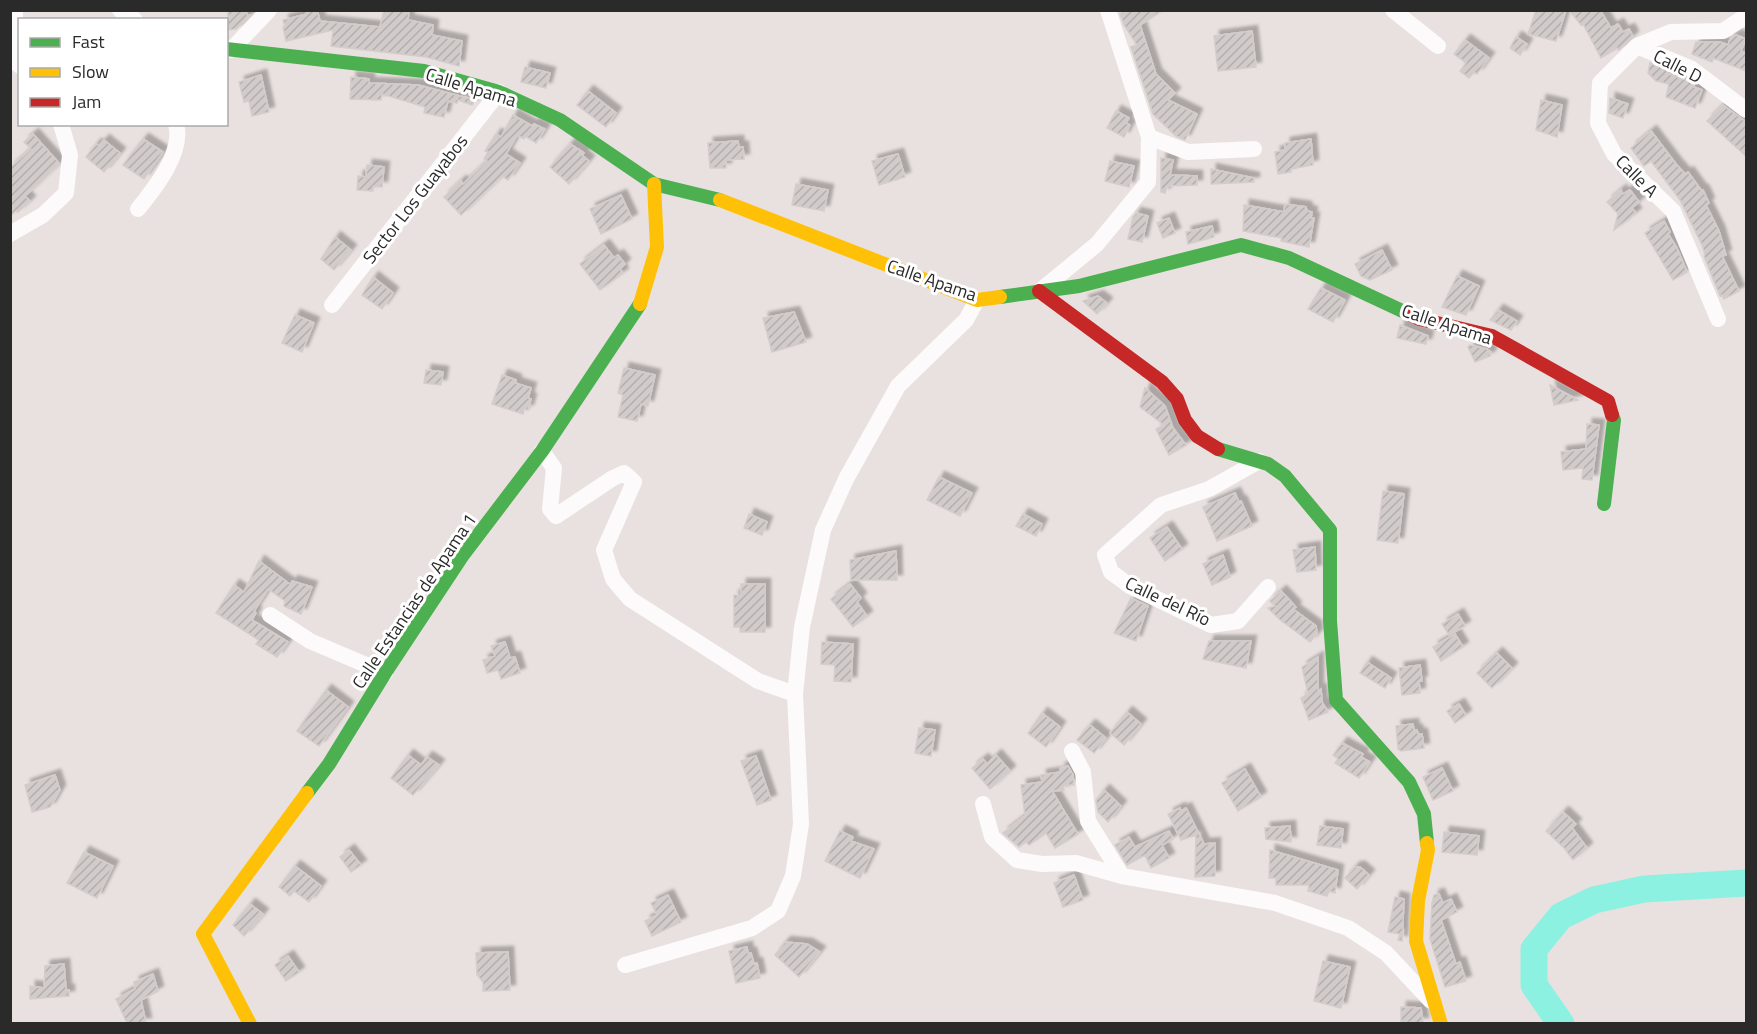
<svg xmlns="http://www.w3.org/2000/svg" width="1757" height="1034" font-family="'Titillium Web',sans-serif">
<defs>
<pattern id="building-hatch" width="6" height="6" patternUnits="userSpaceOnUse" patternTransform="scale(1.5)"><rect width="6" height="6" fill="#d1cbca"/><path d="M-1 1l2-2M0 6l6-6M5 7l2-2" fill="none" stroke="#b4aeae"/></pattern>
<filter id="shadow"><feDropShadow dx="5.5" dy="-5.5" stdDeviation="1.5" flood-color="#0004"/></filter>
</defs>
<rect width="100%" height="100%" fill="#e9e1df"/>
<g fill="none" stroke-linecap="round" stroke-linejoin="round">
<path stroke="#8df1e2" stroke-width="27" d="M1561,1024L1534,985V949L1561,916L1594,900L1644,889L1746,883"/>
</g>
<path fill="url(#building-hatch)" stroke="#d4cdcb" stroke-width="1.5" filter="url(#shadow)" d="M228,10H246L247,15H250L236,29L228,30Z
M306,10H317L320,21L380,27L384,10H409L408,20L433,25L432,35L462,41L459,66L426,57L331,46L333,30L286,41L283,27H285L283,20L307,14Z
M1125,10H1163L1140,25L1156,74L1175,93L1168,100L1197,114L1185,140L1176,136L1153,114L1131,47L1137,45L1124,25L1120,14Z
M1536,10H1566L1556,41L1528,34Z
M1569,10H1600L1611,28L1618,24L1623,32L1629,29L1633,36L1619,50L1617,48L1601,58L1583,24L1581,25Z
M1252,31L1256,67L1218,71L1214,36Z
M1736,35L1746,39L1741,51L1746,53V71L1713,58L1712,62L1692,54L1696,42H1720L1728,45L1730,39Z
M1516,37L1527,44L1520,55L1510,48Z
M1465,40L1489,58L1477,74L1474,72L1469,78L1460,71L1466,63L1454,54Z
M1650,63L1668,70L1667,73L1694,83V87L1702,90L1695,108L1666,97L1669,84L1656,81L1648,73Z
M525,67L550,73L546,88L521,82Z
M261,75L269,112L252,116L249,101L244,102L239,82Z
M351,77L369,79V83L418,85L475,100L472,105L458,100L457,103L448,101L444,117L424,113L425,107L382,94L381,100L350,99Z
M588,91L616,113L606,127L577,105Z
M1610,98L1628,104L1623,118L1609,113Z
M1541,100L1562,105L1557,137L1536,130Z
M1723,105L1746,122V156L1707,121Z
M1116,111L1129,118L1126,123L1130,125L1124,137L1107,128Z
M513,115L532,126L534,124L545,129L536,143L525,136L524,139L517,135L506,154L520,163L508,180L502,176L461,215L444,197L461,181L463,184L487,161L484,159L488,152L485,151L496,134L501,137Z
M1651,131L1676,164L1685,174L1688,172L1701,190H1703L1709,203L1706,205L1719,231L1726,255L1722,256L1739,291L1724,299L1722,295L1720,296L1704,256L1705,255L1702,245L1680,200L1651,161L1644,166L1631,148Z
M33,134L59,163L58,165L25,196L30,201L18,212L17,210L10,216V168L31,149L24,142Z
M143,139L163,152L144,179L123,165Z
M1311,139L1313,165L1291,169V172L1278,174L1275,152L1285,150V143Z
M104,140L120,153L104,172L86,157L96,144L99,146Z
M738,141L739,147H743L744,159L726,160V168H710L708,143Z
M570,144L584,153L582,155L589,161L569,184L550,167Z
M898,154L905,177L879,185L872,161Z
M1161,158L1173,160L1170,175L1197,176V185L1167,186L1165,193L1161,192Z
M1110,161L1134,166L1129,187L1105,181Z
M367,165L384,167L382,187L373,186V191L357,190L358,176L366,177Z
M1211,169L1254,178V182L1211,184Z
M796,184L828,190L824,211L792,205Z
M1621,190L1623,194L1630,190L1639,202L1632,208L1636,213L1614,230L1618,214L1607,202Z
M621,195L632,219L601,234L590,209Z
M1285,204L1306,207L1307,211L1312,212L1311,218H1314L1309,247L1281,241L1282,238L1243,231L1244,205L1284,212Z
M1136,213L1148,216L1142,242L1128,239L1133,217Z
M1169,218L1175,233L1163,238L1157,223Z
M1664,221L1670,232L1668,234L1677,248L1687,272L1673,280L1645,233Z
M1212,226L1214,237L1188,244L1186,232Z
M335,237L351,250L334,270L321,259Z
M604,245L614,258L618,255L625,264L620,269L623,273L600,290L580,264Z
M1382,250L1392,270L1370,280L1361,276L1355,264Z
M1457,276L1479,286L1466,315L1442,307Z
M373,277L393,293L382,309L362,295Z
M1321,288L1345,300L1333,322L1308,309Z
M1098,296L1107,303L1097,314L1083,301Z
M1498,310L1517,321L1511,330L1490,320Z
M794,312L806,342L772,352L763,318Z
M295,315L314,323L302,352L282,343Z
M1400,325L1428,336L1426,344L1397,338Z
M1470,345L1487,349L1491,352L1490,356L1475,362L1468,347Z
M624,368L655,375L648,406L641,404L637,421L618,417L623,395L618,393Z
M426,370L443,372L441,385L424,383Z
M502,375L516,380L515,383L531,388L528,398L531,399L528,410L524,409L523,414L492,404Z
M1550,385L1578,400L1554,405Z
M1145,388L1165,406L1173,428L1186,445L1169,455L1156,429L1164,425L1140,407Z
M1587,424L1599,425L1592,480L1582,479L1583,468L1563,470L1561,452L1586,449Z
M939,477L972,493L960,516L927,500Z
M1383,491L1404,494L1398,543L1377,540Z
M1235,493L1239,502L1241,501L1252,526L1217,541L1203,507Z
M749,514L767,522L762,535L744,528Z
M1023,514L1042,524L1036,536L1016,526Z
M1167,527L1182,549L1165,561L1150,538Z
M1315,547L1316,570L1297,572L1293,550Z
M896,551L897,580H851L850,560Z
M1223,555L1230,577L1212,585L1203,564Z
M259,561L291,585L292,581L312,587L301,614L284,606L285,601L268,589L254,611L256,613L252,620L288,642L277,657L256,644L259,640L216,613L234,585L244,592Z
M741,584H765V632H740V627H734V595L741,596Z
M850,584L861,598L857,602L867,616L853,627L831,599Z
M1281,591L1296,607L1293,609L1316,626L1317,634L1310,642L1279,619L1268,608L1275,606L1270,601Z
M1131,598L1148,606L1136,641L1114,633Z
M1458,614L1465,626L1449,635L1442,624Z
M1455,634L1463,647L1441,661L1433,647Z
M1209,641H1251L1246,668L1203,659Z
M505,642L510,658L515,657L520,673L501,679L498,670L487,673L483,660L495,656L491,646Z
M822,642L853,644L851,682L834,681L835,665L821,664Z
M1497,653L1512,668L1492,688L1477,673Z
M1318,657V691L1321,689L1322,702L1328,712L1309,720L1301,698L1308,694L1302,667Z
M1367,662L1391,678L1385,688L1360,673Z
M1420,665L1422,681H1419L1420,693L1402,695L1399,668Z
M326,690L348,707L319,746L297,731Z
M1459,704L1466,715L1455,723L1447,711Z
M1127,712L1141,724L1124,745L1110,733Z
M1042,713L1060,727L1046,747L1028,733Z
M1413,724L1414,730H1417L1418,734H1422L1424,748L1401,751L1398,749L1396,726Z
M1090,725L1106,738L1094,753L1077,740Z
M919,728L935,730L931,756L915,753Z
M1342,743L1363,754L1361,757L1370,762L1359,778L1335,763L1338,759L1333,755Z
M408,755L421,765L427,757L439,765L413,795L391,778Z
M996,755L1010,771L990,789L972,768L983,759L987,764Z
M756,756L771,800L757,805L741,761Z
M1068,766L1073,775L1074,785H1063L1064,790L1052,791L1078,834L1055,848L1046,833L1029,845L1026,842L1019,847L1003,833L1025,816L1021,785L1042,782L1041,775L1061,772L1060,768Z
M1442,768L1453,791L1433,800L1423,777Z
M1245,769L1261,797L1238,811L1222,783Z
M55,775L60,790L50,807L32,812L25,785Z
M1104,790L1121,806L1108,822L1098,812L1096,800Z
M1180,808L1181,811L1186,808L1204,844L1215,843V876L1195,877L1196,835L1181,840L1168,814Z
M1563,812L1576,824L1572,828L1587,848L1573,860L1564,848L1546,831Z
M1290,826L1291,842L1266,839L1265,828Z
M1320,826L1343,829L1341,848L1317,845Z
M840,831L853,837L851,841L874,849L860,878L825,861Z
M1169,831L1173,839L1162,845L1169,858L1151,868L1145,855L1127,865L1115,845L1129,837L1135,847Z
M1444,832L1479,836L1477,855L1442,852Z
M349,850L361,865L351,872L340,857Z
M1270,850L1338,870L1335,893L1329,891L1327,896L1308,891L1309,885H1276V878H1269Z
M84,852L113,866L97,898L67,883Z
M295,866L321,886L309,902L294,891L290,896L279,887Z
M1355,867H1360L1369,875L1357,889L1345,878Z
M1074,875L1083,900L1063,907L1054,883Z
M1439,894L1443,903L1451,899L1457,912L1441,920L1456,964L1460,962L1466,981L1445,987L1430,939L1432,903L1434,895Z
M668,895L681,922L652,936L645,921L657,915L651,903Z
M1395,897L1404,899L1402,941L1398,940L1400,934L1388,932Z
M250,904L263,914L244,936L233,925Z
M785,942L807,944L820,952L799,977L775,955Z
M747,947L748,953H751L754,964L757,963L760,978L736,983L729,951Z
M508,952L510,990L483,991V982L477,975L476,953Z
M288,956L299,972L286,981L275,965Z
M1323,961L1350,967L1341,1008L1314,1001Z
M64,964L66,990H69V996L30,999V986L44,988L45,966Z
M153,974L158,991L141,1000L146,1023H127L116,999L135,989L134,982Z
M1401,1007L1421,1008L1423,1023L1401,1022Z"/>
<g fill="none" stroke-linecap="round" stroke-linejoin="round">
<path stroke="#fcfafa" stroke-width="16" d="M15,10L14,60L20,66
M120,10L135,20
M1393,10L1438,46
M1637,46L1692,69L1746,110
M231,50L269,10
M1149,137L1188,152L1254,149
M138,209C155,188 184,152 176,124
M10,234L43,215L66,193L70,155L61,124
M1040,291L1097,244L1148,182L1149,137L1108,10
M332,305L499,92
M1718,319L1673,211L1614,154L1598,123L1600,83L1637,46L1671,32L1723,31L1746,16
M542,451L554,468L550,509L556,516L613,478L624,473L634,482L604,550L613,579L630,599L758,681L795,694
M1259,461L1209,489L1161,505L1105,555L1111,572L1130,586L1211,625L1238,621L1268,587
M270,615L310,641L385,673
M1072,751L1083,772L1088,821L1122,876
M983,804L992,837L1017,860L1042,864L1076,863L1122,876L1275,903L1348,928L1386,953L1431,1001
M625,965L752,928L778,911L793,876L801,824L795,694L802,627L823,530L846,479L898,386L966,320L977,300"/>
<path stroke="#4caf50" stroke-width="14" d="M226,49L424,71L499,92L560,120L654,184L720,200
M1000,297L1079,286L1241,245L1289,258L1411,315
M1218,449L1268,464L1285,476L1330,530V621L1336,700L1409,782L1424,814L1427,843
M1604,504L1614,420L1612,415
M307,793L329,764L385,673L463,555L542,451L640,304"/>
<path stroke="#ffc107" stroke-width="14" d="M720,200L977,300L1000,297
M640,304L657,247L654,184
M1427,843L1428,850L1418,901L1416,941L1441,1024
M250,1024L203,934L307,793"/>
<path stroke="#c62828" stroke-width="14" d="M1039,291L1162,382L1177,399L1185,420L1197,436L1218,449
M1411,315L1420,319L1492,336L1608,401L1612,415"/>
</g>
<g text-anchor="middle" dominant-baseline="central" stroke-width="6" stroke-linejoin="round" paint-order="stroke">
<g font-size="18" fill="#2a2a2a" stroke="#fff">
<text transform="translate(1678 66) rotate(27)">Calle D</text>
<text transform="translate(471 87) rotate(17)">Calle Apama</text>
<text transform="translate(1637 176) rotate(45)">Calle A</text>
<text transform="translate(415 199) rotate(-52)">Sector Los Guayabos</text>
<text transform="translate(932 280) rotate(19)">Calle Apama</text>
<text transform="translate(1447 324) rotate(18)">Calle Apama</text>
<text transform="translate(414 601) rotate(-56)">Calle Estancias de Apama 1</text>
<text transform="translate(1168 601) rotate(25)">Calle del Río</text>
</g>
</g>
<rect width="1757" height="1034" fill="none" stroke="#2a2a2a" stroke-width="24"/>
<rect x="18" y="18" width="210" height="108" fill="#ffffff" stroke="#aaaaaa" stroke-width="1.5"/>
<rect x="30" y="38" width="30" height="9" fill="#4caf50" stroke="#aaaaaa" stroke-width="1.5"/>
<text x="72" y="48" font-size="18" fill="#2a2a2a">Fast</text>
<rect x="30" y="68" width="30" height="9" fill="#ffc107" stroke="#aaaaaa" stroke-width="1.5"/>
<text x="72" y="78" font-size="18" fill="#2a2a2a">Slow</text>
<rect x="30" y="98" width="30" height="9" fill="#c62828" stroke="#aaaaaa" stroke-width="1.5"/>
<text x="72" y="108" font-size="18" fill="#2a2a2a">Jam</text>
</svg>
